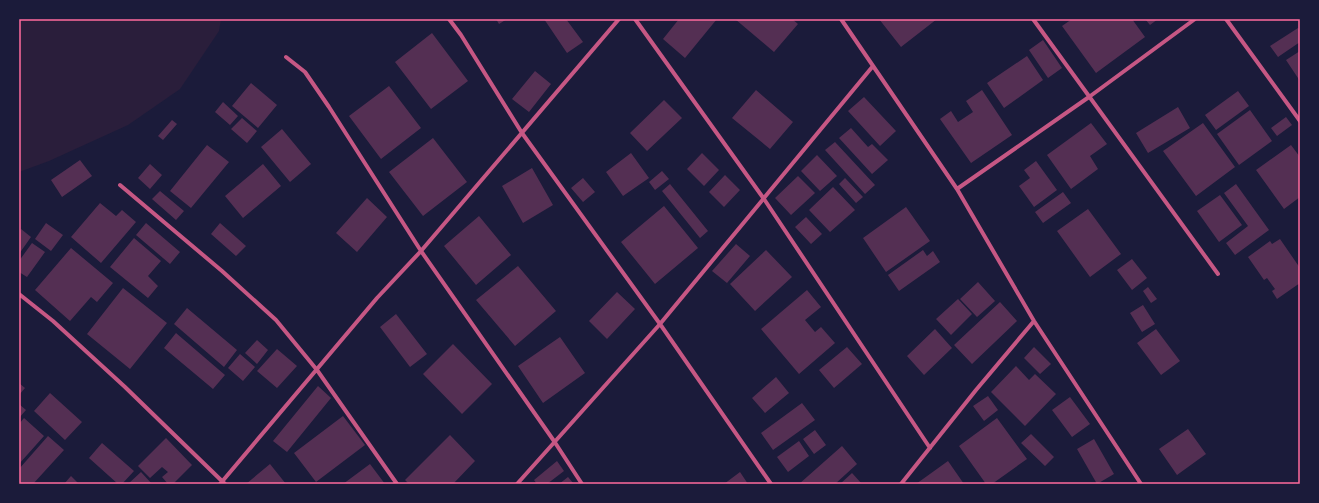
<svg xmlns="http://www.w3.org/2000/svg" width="1319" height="503" font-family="'PT Sans',sans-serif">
<rect width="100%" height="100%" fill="#1b1b3a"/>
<path fill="#2a1e3b" d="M19,19H221L219,31L180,89L128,125L49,161L19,172Z"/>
<path fill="#542f53" d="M496,19H507L499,24Z
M544,19H566L583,42L567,53Z
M679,19H717L685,58L663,39Z
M735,19H792L798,24L774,52Z
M879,19H937L901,47Z
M1072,19H1132L1145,37L1096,73L1062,26Z
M1145,19H1158L1150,25Z
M1298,28L1300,30V42L1278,57L1270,46Z
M432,33L468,81L431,109L395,62Z
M1043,40L1062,68L1048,78L1029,50Z
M1300,51V81L1286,60Z
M1027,56L1043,80L1004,108L987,83Z
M535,71L551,84L529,112L512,99Z
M251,83L277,105L258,128L232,106Z
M389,86L421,128L381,159L349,116Z
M756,90L793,122L770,149L732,118Z
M982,90L1012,135L971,163L940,119L951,111L958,122L973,112L966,101Z
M1238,91L1249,106L1216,130L1205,115Z
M864,97L896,131L880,146L848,111Z
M664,100L682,118L647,151L630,133Z
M223,102L238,116L230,125L215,112Z
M1178,107L1190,128L1148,153L1136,133Z
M1250,110L1272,141L1239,165L1217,134Z
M1286,117L1292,125L1277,136L1271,128Z
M242,118L257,131L247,143L231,129Z
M172,120L177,124L163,140L158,136Z
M1091,123L1107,144L1090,156L1098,169L1071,189L1047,155Z
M1203,123L1235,167L1196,196L1163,151Z
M851,128L868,147L872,144L888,160L872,174L839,138Z
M282,129L311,164L290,182L261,147Z
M433,138L467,182L423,216L389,172Z
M835,142L875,185L865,194L825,150Z
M207,145L229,162L191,208L170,191Z
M1291,145L1300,157V197L1284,209L1256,170Z
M631,153L649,178L623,196L606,172Z
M702,153L719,170L704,186L687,169Z
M817,155L837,176L820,191L801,171Z
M80,160L92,176L62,197L51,180Z
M1036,161L1057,190L1034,207L1019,186L1030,178L1024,170Z
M150,164L162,175L150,189L138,178Z
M263,164L281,186L243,218L225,196Z
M532,168L553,205L523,223L502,186Z
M662,171L669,179L655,190L649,182Z
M725,175L740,190L724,207L709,192Z
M798,176L815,193L791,215L775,198Z
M583,178L595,192L583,202L571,188Z
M845,178L863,197L856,203L839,184Z
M670,184L708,231L700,238L662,191Z
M1236,184L1269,230L1235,255L1226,243L1248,226L1224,193Z
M833,187L855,210L830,232L809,210Z
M160,191L184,211L176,220L152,199Z
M1063,192L1071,203L1043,223L1035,212Z
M1220,195L1242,225L1219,242L1197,211Z
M367,198L387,217L357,252L336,233Z
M100,203L116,216L122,210L136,222L101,263L71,237Z
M664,206L698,248L655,284L621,242Z
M906,207L930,241L886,272L863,238Z
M1088,209L1121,254L1090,277L1057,231Z
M479,216L511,255L476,285L444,246Z
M806,217L822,234L811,244L795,227Z
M46,223L63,235L51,251L35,239Z
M146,223L180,252L170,264L136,235Z
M220,223L246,246L236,256L211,234Z
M21,229L31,237L19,254V233Z
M134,238L161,261L148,276L158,286L148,298L110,267Z
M1280,239L1300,268V283L1277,299L1272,291L1275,289L1267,278L1264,280L1248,257L1270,241L1272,244Z
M32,243L45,252L27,277L19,272V261Z
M736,244L750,256L727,283L712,271Z
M71,248L113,283L97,302L91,297L70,321L35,290Z
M766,250L792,277L755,311L730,284Z
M923,250L927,256L933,251L940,262L899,291L888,275Z
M1132,259L1147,278L1132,290L1117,270Z
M518,266L556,311L515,346L476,300Z
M978,282L995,301L977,317L960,299Z
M1148,287L1157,299L1151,303L1143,291Z
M123,288L167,323L130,369L87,334Z
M807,290L821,307L805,320L815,332L821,327L835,343L799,374L761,329Z
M617,292L635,309L607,339L589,321Z
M958,299L972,314L951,335L936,319Z
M1000,302L1017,321L972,364L954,345Z
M1143,305L1155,324L1142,332L1130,313Z
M187,308L237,350L224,367L174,324Z
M396,314L427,354L410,367L380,327Z
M935,329L952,348L924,375L907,356Z
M1156,329L1180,361L1161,375L1137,343Z
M176,333L225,375L213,389L164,348Z
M560,337L585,373L543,403L518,366Z
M257,340L268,350L257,364L245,353Z
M453,344L492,384L462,414L423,374Z
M847,347L862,364L834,388L819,370Z
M1034,347L1051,364L1040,374L1024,358Z
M277,349L297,366L277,388L257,371Z
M240,354L255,367L243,381L228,368Z
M1016,366L1029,380L1035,374L1056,394L1025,426L991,392Z
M776,377L789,393L765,413L752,398Z
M19,383L25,388L19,395Z
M318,386L331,398L287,452L273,441Z
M50,393L82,422L65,440L34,411Z
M988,396L998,410L984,421L973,406Z
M1070,397L1090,424L1072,437L1052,410Z
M802,403L815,420L773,450L761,433Z
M19,404L26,410L19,418Z
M343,416L365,445L316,482L294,453Z
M24,418L44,436L19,464V424Z
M997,418L1027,459L992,484H986L959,446Z
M1188,429L1206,454L1177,475L1159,449Z
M815,430L826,445L814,454L803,439Z
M1031,434L1054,457L1045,466L1021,443Z
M450,435L475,461L453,484H409L405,480Z
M48,436L64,450L33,484H19V469Z
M166,438L192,465L173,484H168L162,477L168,472L162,467L150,478L138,466Z
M1094,439L1114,474L1097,484L1077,449Z
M799,441L809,456L788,472L777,457Z
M102,443L134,471L122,484H118L89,458Z
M842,446L857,464L835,484H799Z
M557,461L564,471L547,484H537L534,480Z
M948,461L964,484H916Z
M270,464L286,484H246Z
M370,464L385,484H343Z
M141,472L152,484H128Z
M740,472L748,484H724Z
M852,473L862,484H840Z
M71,476L79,484H64Z
M568,477L574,484H559Z"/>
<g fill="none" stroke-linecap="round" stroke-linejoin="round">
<path stroke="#c65784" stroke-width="4" d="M449,19L461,35L522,133L660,324L771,484
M635,19L764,199L930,448
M841,19L957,189L1034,321L1141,484
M1033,19L1218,274
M1226,19L1300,121
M286,57L305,72L329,107L421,251L554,441L582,484
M120,185L222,271L276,320L317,370L397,484
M957,189L1089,97L1195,19
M19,294L53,321L125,387L225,484
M220,484L377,298L421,251L619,19
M517,484L660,324L873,66
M901,484L976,390L1034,321"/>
</g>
<rect width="1319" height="503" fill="none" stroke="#1b1b3a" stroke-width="40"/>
<rect x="20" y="20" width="1279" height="463" fill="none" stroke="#ff6b9d" stroke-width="1.5"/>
</svg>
